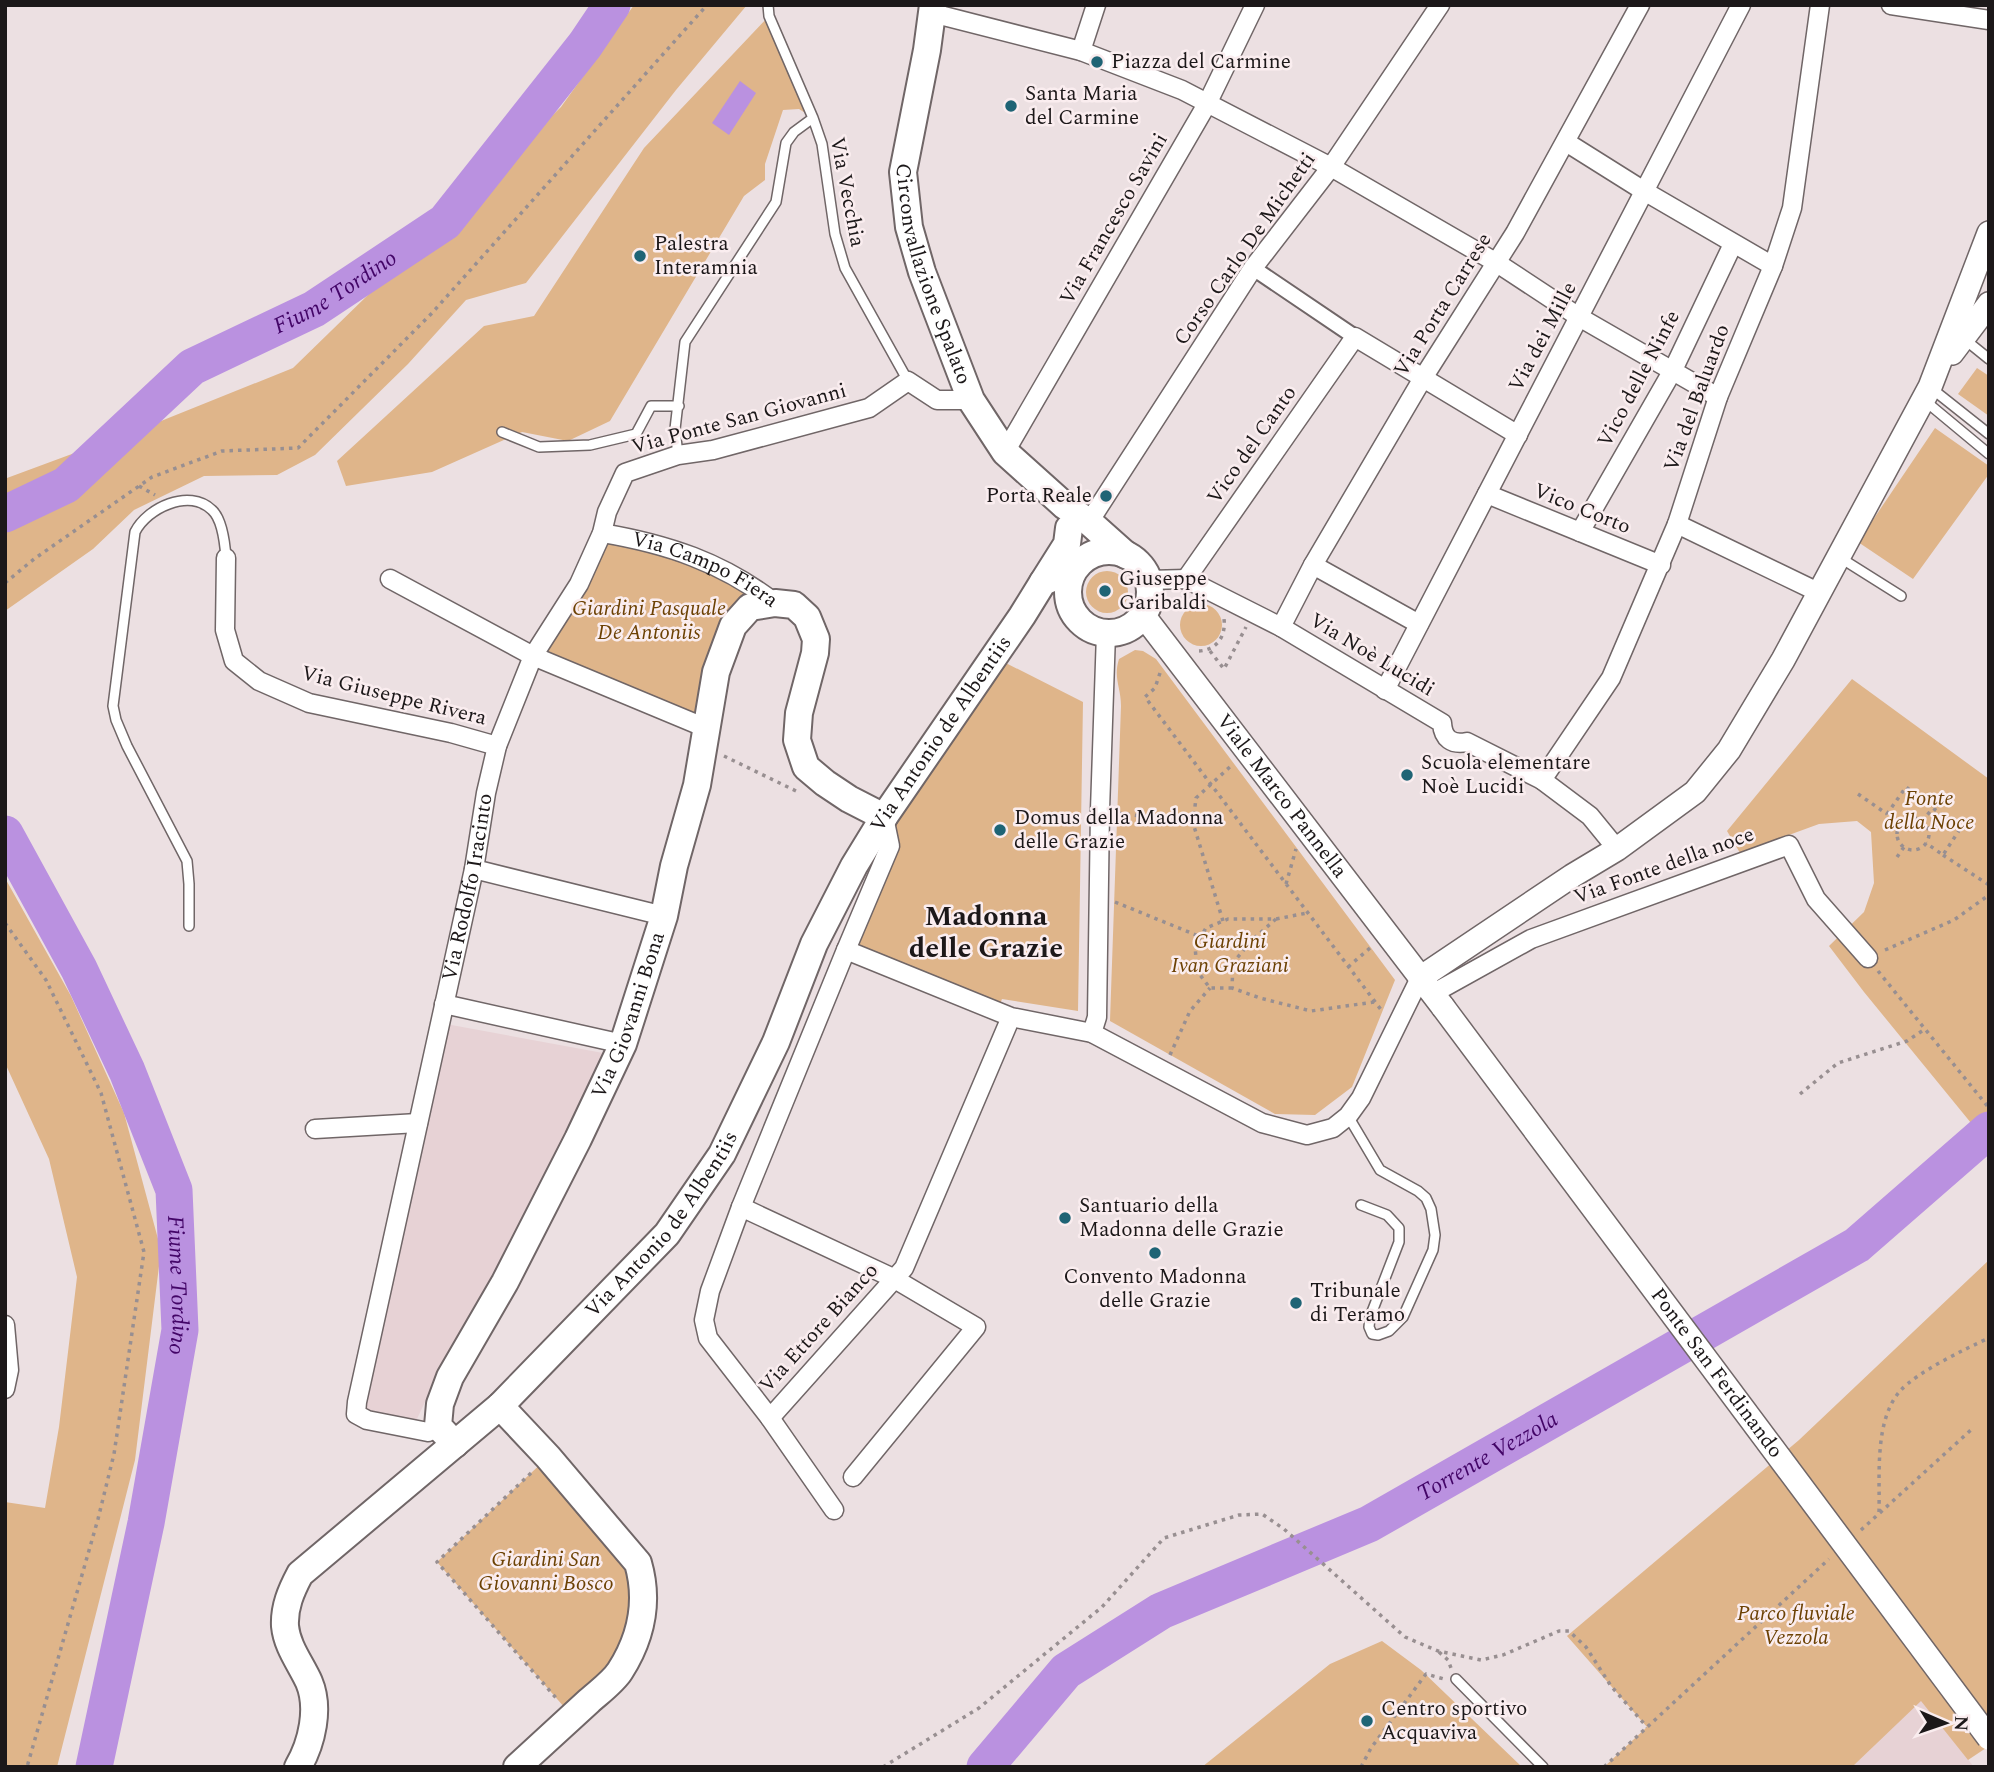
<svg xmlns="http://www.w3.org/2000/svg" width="1994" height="1772" font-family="Spectral,serif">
<rect width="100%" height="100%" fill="#ece0e2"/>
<path fill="#e7d2d5" d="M446,1024L603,1053L556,1159L439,1372L416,1421L364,1411Z
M1921,1700L1974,1767H1852Z"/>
<path fill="#dfb58a" d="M634,5H747L676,90L526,283L466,300L408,364L315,455L277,475L204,476L134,510L93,549L5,611V480L7,478L161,421L293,368L561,107Z
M769,16L813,118L799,109L783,110L765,164V180L744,196L610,421L568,441L522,432L432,472L346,486L337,461L484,326L534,316L644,148Z
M1977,368L1989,376V416L1958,394Z
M1935,428L1989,466V474L1913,579L1858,542Z
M602,533L750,584L724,647L706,728L533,656Z
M1086 592a21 21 0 1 1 42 0a21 21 0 1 1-42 0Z
M1180 625a21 21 0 1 1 42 0a21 21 0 1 1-42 0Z
M1135,650L1143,651L1156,659L1395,980L1352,1087L1315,1115L1275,1114L1110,1021L1121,706C1121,687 1113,678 1119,659Z
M994,657L1083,702L1078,1011L1002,999L997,1012L846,950L889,834Z
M1852,679L1989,779V1145L1864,992L1829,946L1864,912L1874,883L1871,832L1857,821L1819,824L1740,853L1727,831Z
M5,878L71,996L124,1113L161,1250L135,1460L57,1767H5V1502L45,1508L59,1427L77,1277L49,1159L5,1063Z
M1989,1260V1746L1968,1760L1921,1701L1852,1767H1604L1647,1727L1567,1636L1799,1440Z
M548,1457L638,1563L643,1617L572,1716L437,1562Z
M1382,1641L1421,1670L1522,1767H1202L1330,1664Z"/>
<path fill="#ba91e0" d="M740,81L756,93L729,135L712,123Z"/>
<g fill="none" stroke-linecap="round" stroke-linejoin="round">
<g stroke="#ba91e0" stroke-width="37">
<path id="s1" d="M5,514L66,485L192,367L314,309L445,222L585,45L612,5"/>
<path id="s2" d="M5,834L79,969L127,1071L174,1190L180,1330L146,1523L94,1767"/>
<path id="s3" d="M985,1767L1066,1671L1161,1611L1369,1524L1857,1245L1989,1130"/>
</g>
<g stroke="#706667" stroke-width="12">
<path id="service" d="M768,5L769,16L813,118
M1963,338L1989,359
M1931,388L1989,434
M1924,400L1989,454
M502,432L539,447L590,445L636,434L651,406H679
M678,455L675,429L685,342L776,202L786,143L794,132L813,118L822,144L835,234L845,268L908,381
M1839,557L1901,596
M189,926V884L187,861L127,746L116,720L113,706L135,532C147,508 189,488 212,510C222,519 225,544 226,558
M1348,1116L1380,1170L1418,1191L1426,1198L1431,1209L1435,1235L1433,1250L1403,1317L1389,1331L1378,1335L1372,1334L1369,1327L1370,1317L1399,1242V1228L1387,1215L1361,1205
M1456,1679L1543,1767"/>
</g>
<g stroke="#706667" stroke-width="18">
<path id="pedestrian" d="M1253,268L1355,337"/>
</g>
<g stroke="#706667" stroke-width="21">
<g id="minor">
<path d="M1891,5L1989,20"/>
<path d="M932,13L1081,51L1182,90L1331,167L1497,263L1579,317L1718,397"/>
<path d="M1081,51L1096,5"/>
<path d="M1566,142L1644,191L1773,266"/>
<path d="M1005,452L1207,104L1255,5"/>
<path d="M1487,494L1661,565"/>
<path d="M1089,522L1253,268L1331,167L1440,5"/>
<path d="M1677,524L1818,592"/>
<path d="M1580,532L1673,370L1733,244"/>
<path id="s4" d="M602,533C667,544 722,562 775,603"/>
<path d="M226,558L225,630L234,661L259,681L309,703L451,733L497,746"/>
<path d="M1313,565L1419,624"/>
<path d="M390,579L533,656L706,728"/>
<path d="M1186,579L1355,337L1518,435"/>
<path d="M1148,580L1186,579L1281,627L1442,723C1443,739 1452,745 1467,742L1542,780L1590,816L1617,849"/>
<path d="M1281,627L1313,565L1423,378L1515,233L1640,5"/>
<path d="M1385,690L1741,5"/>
<path d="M1542,780L1611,678L1677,524L1718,397L1773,266L1792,208L1820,5"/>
<path d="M474,869L664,916"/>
<path d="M846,950L890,846L884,817"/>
<path d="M1432,994L1531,939L1789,845L1816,899L1868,958"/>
<path d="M444,1004L623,1044"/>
<path d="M1011,1017L904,1268L770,1418L708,1338L704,1320L710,1291L741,1207L846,950L1011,1017L1092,1033L1262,1123L1307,1135L1333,1128L1348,1116L1361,1098L1420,978"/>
<path d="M1092,1033L1097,1017L1100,810L1106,633"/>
<path d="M315,1129L418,1123"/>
<path d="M741,1207L893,1278L976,1327L853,1477"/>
<path d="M5,1325L9,1370L5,1389"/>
<path d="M770,1418L834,1510"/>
<path id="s5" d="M438,1426L428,1432L367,1420L356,1414L357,1402L474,869L486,793L497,746L533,656L579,584L602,533L607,512L625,473L678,455L713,450L869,408L908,381L937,400H971"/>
</g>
</g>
<g stroke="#706667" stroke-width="26">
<g id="tertiary">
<path d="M1952,353L1989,304"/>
<path id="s6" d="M1143,615L1443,1007"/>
<path d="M1420,978L1572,876L1617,849L1695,792L1729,750L1783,660L1930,387L1989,233"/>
</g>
</g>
<g stroke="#706667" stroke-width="30">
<g id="secondary">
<path id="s7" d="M933,5L927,50L903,172L909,227L922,272L971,400L1005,452L1065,506L1089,522L1126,555"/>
<circle cx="1109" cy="592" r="41"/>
<path d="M1043,582L1067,544L1069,528"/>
<path d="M500,1406L548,1457L638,1563C649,1601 641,1638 620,1671C613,1682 599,1692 589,1701C565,1723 541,1745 517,1767"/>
<path id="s8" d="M455,1444L438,1426L440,1404L450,1377L505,1282L578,1139L623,1044L664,916L674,866L697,785L716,672L733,626L750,607L775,603L794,605L807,617L816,639L815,653L799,713L797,740L806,767L825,783L849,799L884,817"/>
<path id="s9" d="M298,1767C312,1743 320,1708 309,1682C301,1664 287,1647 285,1626C284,1607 291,1591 300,1574L500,1406L667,1234L722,1154L776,1042L814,944L854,866L884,817L1022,616L1043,582L1075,568"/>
</g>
</g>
<path stroke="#988f91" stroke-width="3.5" stroke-dasharray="3.5 5" stroke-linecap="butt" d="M139,486L155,495
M5,583L34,559L152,477L222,451L298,448L432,313L707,5
M1199,651C1217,650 1226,636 1224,619
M1210,651L1224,669L1246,627
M1160,673L1155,688L1145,697L1382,1011
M724,756L796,791
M1858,794L1887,814
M1118,813L1193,823
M1897 834a16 16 0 1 1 32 0a16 16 0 1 1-32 0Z
M1922,821L1933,808
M1901,824L1887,814L1906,787L1960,829L1943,855L1926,843
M1943,855L1989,885
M1897,857L1904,847
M1286,884L1296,849
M1115,902L1201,937
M1276,919L1252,940L1233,963L1232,988L1260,998L1311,1011L1374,1002
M1223,921L1193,823L1196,798L1232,765
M5,923L46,980L101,1093L144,1252L114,1454L98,1519L27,1767
M1885,950L1954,920L1989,895
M1348,967L1370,948
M1878,971L1989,1108
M1232,988H1210L1197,971L1195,946L1206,928L1228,919H1276L1307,913
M1170,1055L1190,1011L1210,988
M1800,1094L1838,1063L1907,1041L1925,1029
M531,1473L437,1562L557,1699
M1879,1512C1880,1476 1874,1421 1900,1391C1917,1372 1965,1349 1989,1338
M1861,1530L1972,1429
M1439,1652L1448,1660L1451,1668
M883,1767L979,1708L1102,1607L1164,1538L1239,1515L1262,1514L1284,1529L1405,1637L1438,1651L1481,1660L1503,1655L1559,1631H1569L1586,1647L1611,1686L1647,1727
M1361,1767L1371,1748L1426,1674L1444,1679
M1604,1767L1829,1559"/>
<use href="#service" stroke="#fff" stroke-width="9"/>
<use href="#pedestrian" stroke="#fff" stroke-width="14"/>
<use href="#minor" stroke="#fff" stroke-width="18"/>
<use href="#tertiary" stroke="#fff" stroke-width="23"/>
<use href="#secondary" stroke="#fff" stroke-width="26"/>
<g stroke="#706667" stroke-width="26" stroke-linecap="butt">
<g id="tertiary-bridge">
<path id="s10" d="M1443,1007L1989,1738"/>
</g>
</g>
<use href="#tertiary-bridge" stroke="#fff" stroke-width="23"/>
</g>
<g fill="#1f6475" stroke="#faedef" stroke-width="2.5">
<circle cx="1097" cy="62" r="7"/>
<circle cx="1011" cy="106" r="7"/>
<circle cx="640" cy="256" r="7"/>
<circle cx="1106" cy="496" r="7"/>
<circle cx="1105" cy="591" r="7"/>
<circle cx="1407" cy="775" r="7"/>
<circle cx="1000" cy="830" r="7"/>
<circle cx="1065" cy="1218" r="7"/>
<circle cx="1155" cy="1253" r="7"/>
<circle cx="1296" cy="1303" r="7"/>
<circle cx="1367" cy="1721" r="7"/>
</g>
<g text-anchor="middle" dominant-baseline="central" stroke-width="5" stroke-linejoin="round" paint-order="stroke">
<g font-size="21" fill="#1c1819" stroke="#faedef" text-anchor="start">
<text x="1111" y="62">Piazza del Carmine</text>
<text x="1025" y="94">Santa Maria<tspan x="1025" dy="24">del Carmine</tspan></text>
<text x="654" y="244">Palestra<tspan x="654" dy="24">Interamnia</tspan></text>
<text x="1092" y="496" text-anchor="end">Porta Reale</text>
<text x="1119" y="579">Giuseppe<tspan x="1119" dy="24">Garibaldi</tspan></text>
<text x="1421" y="763">Scuola elementare<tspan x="1421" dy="24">Noè Lucidi</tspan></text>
<text x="1014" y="818">Domus della Madonna<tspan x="1014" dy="24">delle Grazie</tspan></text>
<text x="1079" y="1206">Santuario della<tspan x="1079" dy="24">Madonna delle Grazie</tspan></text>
<text x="1155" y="1277" text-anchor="middle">Convento Madonna<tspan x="1155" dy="24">delle Grazie</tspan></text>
<text x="1310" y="1291">Tribunale<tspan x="1310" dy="24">di Teramo</tspan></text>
<text x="1381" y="1709">Centro sportivo<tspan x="1381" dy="24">Acquaviva</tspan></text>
</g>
<g font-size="21" fill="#1c1819" stroke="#faedef">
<text transform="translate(847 192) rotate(79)">Via Vecchia</text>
<text transform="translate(1114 219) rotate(-60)">Via Francesco Savini</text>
<text transform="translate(1245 249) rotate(-55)">Corso Carlo De Michetti</text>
<text stroke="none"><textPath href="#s7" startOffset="276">Circonvallazione Spalato</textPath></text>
<text transform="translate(1443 305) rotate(-58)">Via Porta Carrese</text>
<text transform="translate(1543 337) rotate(-62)">Via dei Mille</text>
<text transform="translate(1639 379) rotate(-62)">Vico delle Ninfe</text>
<text transform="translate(1697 398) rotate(-70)">Via del Baluardo</text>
<text transform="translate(739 419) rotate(-15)">Via Ponte San Giovanni</text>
<text transform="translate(1252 445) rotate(-55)">Vico del Canto</text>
<text transform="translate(1582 509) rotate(22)">Vico Corto</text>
<text stroke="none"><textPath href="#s4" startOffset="110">Via Campo Fiera</textPath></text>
<text transform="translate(1372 655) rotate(31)">Via Noè Lucidi</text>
<text transform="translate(394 696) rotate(14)">Via Giuseppe Rivera</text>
<text stroke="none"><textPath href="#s9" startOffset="1278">Via Antonio de Albentiis</textPath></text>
<text stroke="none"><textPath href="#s6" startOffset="228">Viale Marco Pannella</textPath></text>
<text transform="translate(1664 866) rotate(-20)">Via Fonte della noce</text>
<text stroke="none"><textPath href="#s5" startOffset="625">Via Rodolfo Iracinto</textPath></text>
<text stroke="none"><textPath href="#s8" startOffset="480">Via Giovanni Bona</textPath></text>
<text stroke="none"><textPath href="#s9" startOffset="710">Via Antonio de Albentiis</textPath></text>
<text transform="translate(819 1328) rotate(-48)">Via Ettore Bianco</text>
<text stroke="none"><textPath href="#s10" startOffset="457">Ponte San Ferdinando</textPath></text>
</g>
<g font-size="21" font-style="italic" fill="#6c4103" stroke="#faedef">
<text x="649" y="609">Giardini Pasquale<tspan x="649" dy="24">De Antoniis</tspan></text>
<text x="1929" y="799">Fonte<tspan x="1929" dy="24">della Noce</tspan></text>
<text x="1230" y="942">Giardini<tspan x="1230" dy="24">Ivan Graziani</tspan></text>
<text x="546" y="1560">Giardini San<tspan x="546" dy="24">Giovanni Bosco</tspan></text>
<text x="1796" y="1614">Parco fluviale<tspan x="1796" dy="24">Vezzola</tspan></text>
</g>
<g font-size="23" font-style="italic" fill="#430567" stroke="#faedef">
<text stroke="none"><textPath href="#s1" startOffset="402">Fiume Tordino</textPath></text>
<text stroke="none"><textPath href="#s2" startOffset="490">Fiume Tordino</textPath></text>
<text stroke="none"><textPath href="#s3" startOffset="600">Torrente Vezzola</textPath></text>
</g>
<g font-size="28" font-weight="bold" fill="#1c1819" stroke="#faedef">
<text x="986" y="916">Madonna<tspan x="986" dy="32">delle Grazie</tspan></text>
</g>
</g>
<rect width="1994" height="1772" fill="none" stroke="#1c1819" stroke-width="14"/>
<g transform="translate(1945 1723) rotate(92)" stroke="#faedef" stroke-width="5" paint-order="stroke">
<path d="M0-5L12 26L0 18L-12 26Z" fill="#1c1819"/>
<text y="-10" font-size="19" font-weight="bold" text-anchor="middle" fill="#1c1819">N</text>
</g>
</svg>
